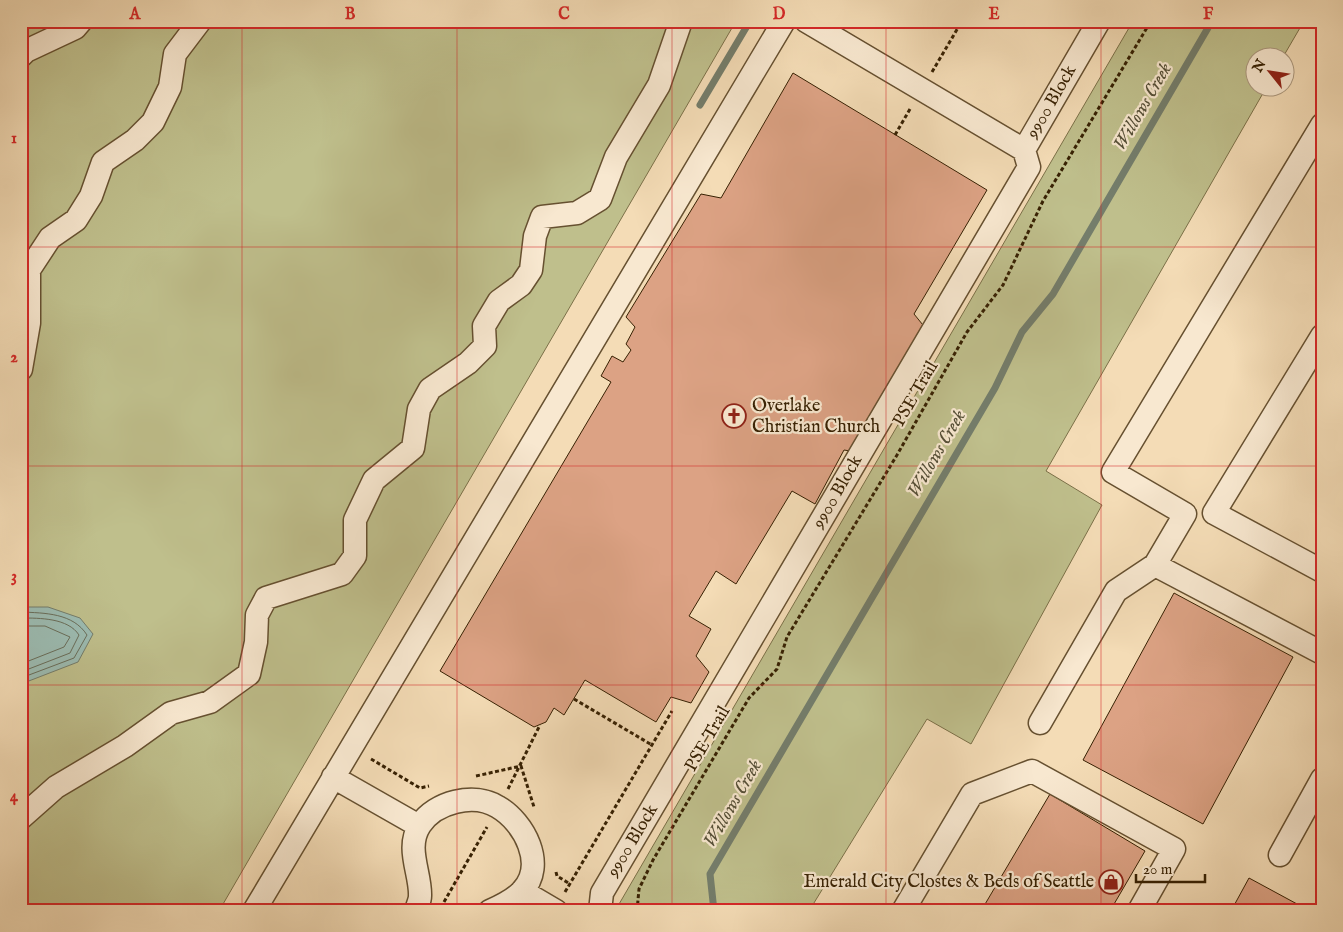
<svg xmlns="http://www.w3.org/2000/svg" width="1343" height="932" font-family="'IM FELL English',serif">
<rect width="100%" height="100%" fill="#f4dcb6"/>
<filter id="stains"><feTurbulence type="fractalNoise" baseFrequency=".004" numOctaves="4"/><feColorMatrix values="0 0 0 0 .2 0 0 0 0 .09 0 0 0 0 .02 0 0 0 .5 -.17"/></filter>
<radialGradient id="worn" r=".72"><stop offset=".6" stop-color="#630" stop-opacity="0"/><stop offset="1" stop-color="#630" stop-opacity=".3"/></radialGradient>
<path fill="#bfbf8c" stroke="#7b7048" d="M21,21H736L219,911H21Z
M1133,21H1304L1283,57L1256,58V88H1266L1046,471L1102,505L971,744L927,719L809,911H615Z"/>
<path fill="#9cbbb1" stroke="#747d6b" d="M21,607H48L80,618L93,634L78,662L21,684Z"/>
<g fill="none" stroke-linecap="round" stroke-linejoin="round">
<path stroke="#6a6e5a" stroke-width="1" d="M21,612C45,613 73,613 87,635L74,658L21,678
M21,618C40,618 68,618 79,635L70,653L21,672
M21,626H45L70,637L64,647L21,664"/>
<path stroke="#747d6b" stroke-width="7" d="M700,105L750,21
M714,911L710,874L995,388L1022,332L1053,294L1212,21"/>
</g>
<path fill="#dca284" stroke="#372103" d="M793,73L987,190L914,314L927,330L856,452L844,450L815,504L792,491L736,584L716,571L689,616L711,629L696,656L709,672L691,703L671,697L656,722L585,680L564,715L554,708L546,722L534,727L440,671L611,382L601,376L612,356L623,362L631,350L626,344L635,327L626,317L701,194L721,198Z
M1174,593L1293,657L1203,824L1083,760Z
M1050,794L1145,851L1110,911H981Z
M1249,878L1310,911H1231Z"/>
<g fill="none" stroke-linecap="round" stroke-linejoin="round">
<g stroke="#665030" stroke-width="25">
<path id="minor" d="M806,21L1024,150
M21,56L26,51L75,28L81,21
M1322,336L1214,513L1322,571
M21,369L29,323V270L50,238L76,220L91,196L103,162L135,140L153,122L170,87L175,54L200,21
M1155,565L1322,653
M1040,723L1116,591L1155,565L1185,514L1113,472L1322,125
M333,777L419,826
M21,818L56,787L125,746L171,713L210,702L249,674L256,642L257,615L266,598L342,574L355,556V520L374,480L413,448L419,409L430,389L468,363L485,346L484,326L499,301L521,285L531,270L535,236L542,217L577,213L600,199L616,157L659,85L681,21
M1280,855L1322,779
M522,891L556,911
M254,911L784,21
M416,911C417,906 420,901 420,896C421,873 405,848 420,825C435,802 474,792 498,807C524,822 547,865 522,891C514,900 501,906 490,911
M600,911L602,893L1029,167L1024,150L1099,21
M903,911L972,794L1032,771L1174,849L1139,911"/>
</g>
<path stroke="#372103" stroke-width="3" stroke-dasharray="4 2.5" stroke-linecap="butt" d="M932,72L962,21
M895,135L910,109
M574,699L652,745
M371,759L420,788L429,786
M476,776L521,766L534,807
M508,789L540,725
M556,872L557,876L570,884
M565,892L672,711
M444,902L487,827
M637,911L639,889L653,860L749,698L777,669L787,637L897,455L967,332L1003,285L1043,201L1151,21"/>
<use href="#minor" stroke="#f8e8d0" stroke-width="22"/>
</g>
<path fill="none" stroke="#d62828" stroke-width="1" stroke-opacity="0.55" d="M242,21V911M457,21V911M672,21V911M886,21V911M1101,21V911M21,247H1322M21,466H1322M21,685H1322"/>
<defs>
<g id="church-ring" transform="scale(1.25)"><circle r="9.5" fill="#f8e8d0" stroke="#8f2418" stroke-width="1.5"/><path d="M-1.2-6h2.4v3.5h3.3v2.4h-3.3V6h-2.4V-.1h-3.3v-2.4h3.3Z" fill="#8f2418"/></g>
<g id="shop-ring" transform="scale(1.25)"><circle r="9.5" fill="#f8e8d0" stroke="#8f2418" stroke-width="1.5"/><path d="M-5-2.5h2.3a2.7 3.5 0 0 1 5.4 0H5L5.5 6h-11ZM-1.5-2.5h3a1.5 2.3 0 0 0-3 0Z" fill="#8f2418"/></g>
</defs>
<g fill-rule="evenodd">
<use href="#church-ring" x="734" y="416"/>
<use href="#shop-ring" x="1111" y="882"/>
</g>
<g text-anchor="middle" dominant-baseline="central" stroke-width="4.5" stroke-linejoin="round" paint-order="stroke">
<g font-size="18" fill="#372103" stroke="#f8e8d0">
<text transform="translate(1052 102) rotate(-60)">9900 Block</text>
<text transform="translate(916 394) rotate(-60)">PSE Trail</text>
<text transform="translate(838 492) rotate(-60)">9900 Block</text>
<text transform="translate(708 739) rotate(-60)">PSE Trail</text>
<text transform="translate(633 841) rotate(-59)">9900 Block</text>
</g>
<g font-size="18" fill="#372103" stroke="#f8e8d0" text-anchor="start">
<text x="752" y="406">Overlake<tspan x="752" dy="21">Christian Church</tspan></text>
<text x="1094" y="882" text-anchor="end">Emerald City Clostes &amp; Beds of Seattle</text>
</g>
<g font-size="19" font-style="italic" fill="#554f37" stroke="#f8e8d0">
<text transform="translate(1143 107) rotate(-60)">Willows Creek</text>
<text transform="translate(937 454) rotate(-60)">Willows Creek</text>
<text transform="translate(733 804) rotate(-60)">Willows Creek</text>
</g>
</g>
<rect width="1343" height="932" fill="none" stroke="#f4dcb6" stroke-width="55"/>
<g transform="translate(1270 72) rotate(300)"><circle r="24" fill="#f8e8d0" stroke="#ab987e"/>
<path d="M0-4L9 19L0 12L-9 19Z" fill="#8f2418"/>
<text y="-8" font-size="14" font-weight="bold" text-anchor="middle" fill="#372103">N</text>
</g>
<path d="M1136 874v8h69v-8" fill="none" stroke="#372103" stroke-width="2.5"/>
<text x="1143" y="874" font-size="15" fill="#372103" stroke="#f8e8d0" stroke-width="4" paint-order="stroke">20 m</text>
<rect x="28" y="28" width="1288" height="876" fill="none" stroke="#d62828" stroke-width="2"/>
<g font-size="16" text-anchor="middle" font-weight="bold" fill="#d62828">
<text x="135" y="19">A</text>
<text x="350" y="19">B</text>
<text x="564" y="19">C</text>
<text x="779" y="19">D</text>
<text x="994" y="19">E</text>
<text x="1208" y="19">F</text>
<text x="14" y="143">1</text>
<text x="14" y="362">2</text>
<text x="14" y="581">3</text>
<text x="14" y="801">4</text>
</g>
<rect width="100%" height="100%" filter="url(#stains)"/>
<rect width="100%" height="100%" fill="url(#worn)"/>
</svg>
